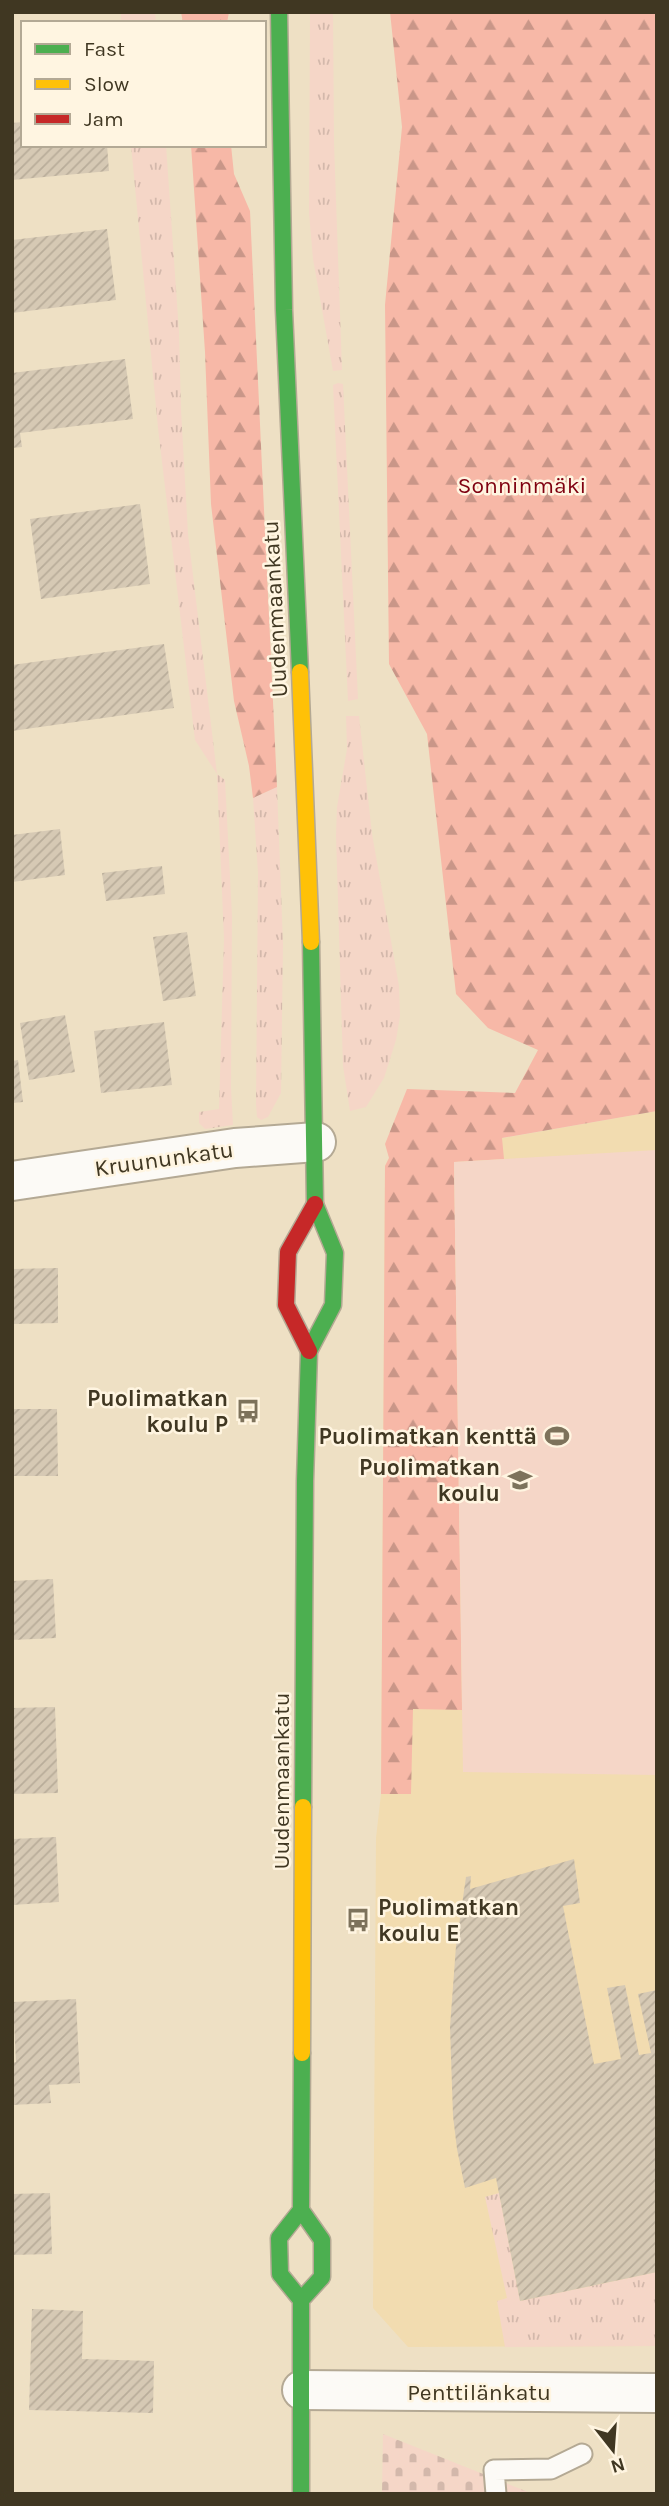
<svg xmlns="http://www.w3.org/2000/svg" width="669" height="2506" font-family="Karla,sans-serif">
<defs>
<pattern id="grass-tufts" width="24" height="20" patternUnits="userSpaceOnUse" patternTransform="scale(1.75)"><rect width="24" height="20" fill="#f5d6c7"/><path d="M3 7l-1-3M5 7V3M7 7l1-3M15 17l-1-3M17 17v-4M19 17l1-3" fill="none" stroke="#d3b8ab"/></pattern>
<pattern id="forest-firs" width="22" height="20" patternUnits="userSpaceOnUse" patternTransform="scale(1.75)"><rect width="22" height="20" fill="#f7b8a7"/><path d="M5 1l3.5 6h-7zM16 11l3.5 6h-7z" fill="#c99688"/></pattern>
<pattern id="cemetery-stones" width="16" height="16" patternUnits="userSpaceOnUse" patternTransform="scale(1.75)"><rect width="16" height="16" fill="#f5d6c7"/><path d="M2 7V4a2 2 0 0 1 4 0v3zM10 15v-3a2 2 0 0 1 4 0v3z" fill="#d3b8ab"/></pattern>
<pattern id="building-hatch" width="6" height="6" patternUnits="userSpaceOnUse" patternTransform="scale(1.75)"><rect width="6" height="6" fill="#d6c9b4"/><path d="M-1 1l2-2M0 6l6-6M5 7l2-2" fill="none" stroke="#b9ad9a"/></pattern>
</defs>
<rect width="100%" height="100%" fill="#eee0c4"/>
<path fill="#f2dcb0" d="M657,1111V2346L408,2347L373,2308L376,1838L381,1794L385,1166L389,1158Z"/>
<path fill="url(#grass-tufts)" d="M121,12H155L156,23H121Z
M310,12H333L334,143L342,370L333,371L313,259L309,213Z
M131,145H166L179,332L181,410L188,534L217,774L225,780L232,916L231,1088L233,1125L205,1129L199,1123V1112L219,1109L224,939L217,774L195,740L158,428Z
M338,383L343,384L358,699L348,701L333,385Z
M346,716H359L372,834L399,986L400,1016L396,1040L384,1078L366,1107L350,1111L343,1066L336,835L337,807L347,749Z
M277,787L283,944L281,1093L268,1117L261,1120L257,1117L256,1104L258,873L253,798Z
M499,2193L520,2301L657,2272V2346L505,2347L497,2301L507,2298L485,2197Z"/>
<path fill="url(#forest-firs)" d="M181,12H229L227,23H183Z
M390,12H657V1111L502,1138L504,1159L454,1162L462,1710L413,1709L411,1794H381L385,1166L389,1158L385,1144L407,1089L515,1093L538,1050L488,1028L456,994L427,734L389,664L385,305L402,127Z
M191,145H231L234,174L250,211L277,787L253,798L249,766L234,701L211,504L205,352Z"/>
<path fill="url(#cemetery-stones)" d="M383,2434L533,2494H382Z"/>
<path fill="#f5d6c7" d="M657,1150V1775L463,1772L454,1162Z"/>
<path fill="url(#building-hatch)" d="M23,122V145H107L109,171L12,180V123Z
M107,229L116,300L12,313V240Z
M125,359L133,419L20,433L22,447L12,448V373Z
M140,504L150,584L41,599L30,519Z
M164,644L174,708L12,731V665Z
M60,829L65,875L12,882V835Z
M162,866L165,894L106,901L102,873Z
M187,932L196,996L163,1001L153,937Z
M65,1015L75,1072L29,1080L20,1023Z
M164,1022L172,1085L101,1093L94,1031Z
M18,1060L23,1102L12,1103V1061Z
M58,1268V1323L12,1324V1269Z
M12,1409H57L58,1476H12Z
M53,1579L56,1638L12,1640V1581Z
M55,1707L58,1793L12,1794V1708Z
M56,1837L59,1902L12,1905V1839Z
M574,1859L580,1903L563,1906L594,2064L621,2059L607,1988L625,1985L639,2055L651,2053L638,1994L657,1990V2272L520,2301L496,2178L465,2188L457,2149L453,2116L450,2027L456,1946L466,1877L471,1876L470,1889Z
M76,1999L80,2083L49,2085L51,2103L12,2105V2063L16,2062L13,2002Z
M50,2193L52,2254L12,2255V2194Z
M32,2309L83,2311L82,2359L154,2361L153,2413L29,2410Z"/>
<g fill="none" stroke-linecap="round" stroke-linejoin="round">
<g stroke="#b4a994" stroke-width="23">
<path id="lane" d="M496,2494L494,2470L551,2469L582,2454"/>
</g>
<g stroke="#b4a994" stroke-width="42">
<path id="street" d="M12,1181L235,1148L316,1142
M302,2390L657,2393"/>
</g>
<g stroke="#b4a994" stroke-width="19">
<path id="fast" d="M279,12L284,310L300,672
M303,1807L305,1481L309,1351L333,1305L335,1253L315,1204L311,942
M301,2210L279,2238L280,2274L301,2300V2494
M301,2300L322,2277V2240L301,2210L302,2053"/>
</g>
<g stroke="#b4a994" stroke-width="19">
<path id="slow" d="M300,672L311,942
M302,2053L303,1807"/>
</g>
<g stroke="#b4a994" stroke-width="19">
<path id="jam" d="M309,1351L286,1305L288,1252L315,1204"/>
</g>
<use href="#lane" stroke="#fcfaf6" stroke-width="19"/>
<use href="#street" stroke="#fcfaf6" stroke-width="38"/>
<use href="#fast" stroke="#4caf50" stroke-width="16"/>
<use href="#slow" stroke="#ffc107" stroke-width="16"/>
<use href="#jam" stroke="#c62828" stroke-width="16"/>
</g>
<defs>
<g id="bus-bare" transform="scale(1.89)"><path d="M-5-6H5V4H4V6H2V4H-2V6H-4V4H-5ZM-3.5-4V0h7V-4ZM-3.5 1.2v1.5H-2V1.2ZM2 1.2v1.5H3.5V1.2Z" fill="#7d725b" stroke="#fff5e1" stroke-width="2.5" paint-order="stroke"/></g>
<g id="stadium-bare" transform="scale(1.89)"><path d="M0-5a6.5 5 0 1 0 0 10a6.5 5 0 1 0 0-10ZM-3.5-1.8h7v3.6h-7Z" fill="#7d725b" stroke="#fff5e1" stroke-width="2.5" paint-order="stroke"/></g>
<g id="school-bare" transform="scale(1.89)"><path d="M0-5L7-2L0 1L-7-2ZM-4 1L0 2.5L4 1V4Q0 6-4 4Z" fill="#7d725b" stroke="#fff5e1" stroke-width="2.5" paint-order="stroke"/></g>
</defs>
<g fill-rule="evenodd">
<use href="#bus-bare" x="248" y="1411"/>
<use href="#stadium-bare" x="557" y="1436"/>
<use href="#school-bare" x="520" y="1480"/>
<use href="#bus-bare" x="358" y="1920"/>
</g>
<g text-anchor="middle" dominant-baseline="central" stroke-width="5" stroke-linejoin="round" paint-order="stroke">
<g font-size="23" fill="#7f0010" stroke="#fff5e1">
<text x="522" y="485">Sonninmäki</text>
</g>
<g font-size="23" fill="#403722" stroke="#fff5e1">
<text transform="translate(275 609) rotate(-93)">Uudenmaankatu</text>
<text transform="translate(164 1159) rotate(-8)">Kruununkatu</text>
<text transform="translate(281 1781) rotate(-90)">Uudenmaankatu</text>
<text x="479" y="2392">Penttilänkatu</text>
</g>
<g font-size="23" font-weight="bold" fill="#403722" stroke="#fff5e1" text-anchor="end">
<text x="228" y="1398">Puolimatkan<tspan x="228" dy="26">koulu P</tspan></text>
<text x="537" y="1436">Puolimatkan kenttä</text>
<text x="500" y="1467">Puolimatkan<tspan x="500" dy="26">koulu</tspan></text>
<text x="378" y="1907" text-anchor="start">Puolimatkan<tspan x="378" dy="26">koulu E</tspan></text>
</g>
</g>
<rect width="669" height="2506" fill="none" stroke="#403722" stroke-width="28"/>
<rect x="21" y="21" width="245" height="126" fill="#fff5e1" stroke="#b3a995" stroke-width="2"/>
<rect x="35" y="44" width="35" height="10" fill="#4caf50" stroke="#b3a995" stroke-width="2"/>
<text x="84" y="56" font-size="21" fill="#403722">Fast</text>
<rect x="35" y="79" width="35" height="10" fill="#ffc107" stroke="#b3a995" stroke-width="2"/>
<text x="84" y="91" font-size="21" fill="#403722">Slow</text>
<rect x="35" y="114" width="35" height="10" fill="#c62828" stroke="#b3a995" stroke-width="2"/>
<text x="84" y="126" font-size="21" fill="#403722">Jam</text>
<g transform="translate(613 2450) rotate(163)" stroke="#fff5e1" stroke-width="5" paint-order="stroke">
<path d="M0-5L12 26L0 18L-12 26Z" fill="#403722"/>
<text y="-10" font-size="19" font-weight="bold" text-anchor="middle" fill="#403722">N</text>
</g>
</svg>
